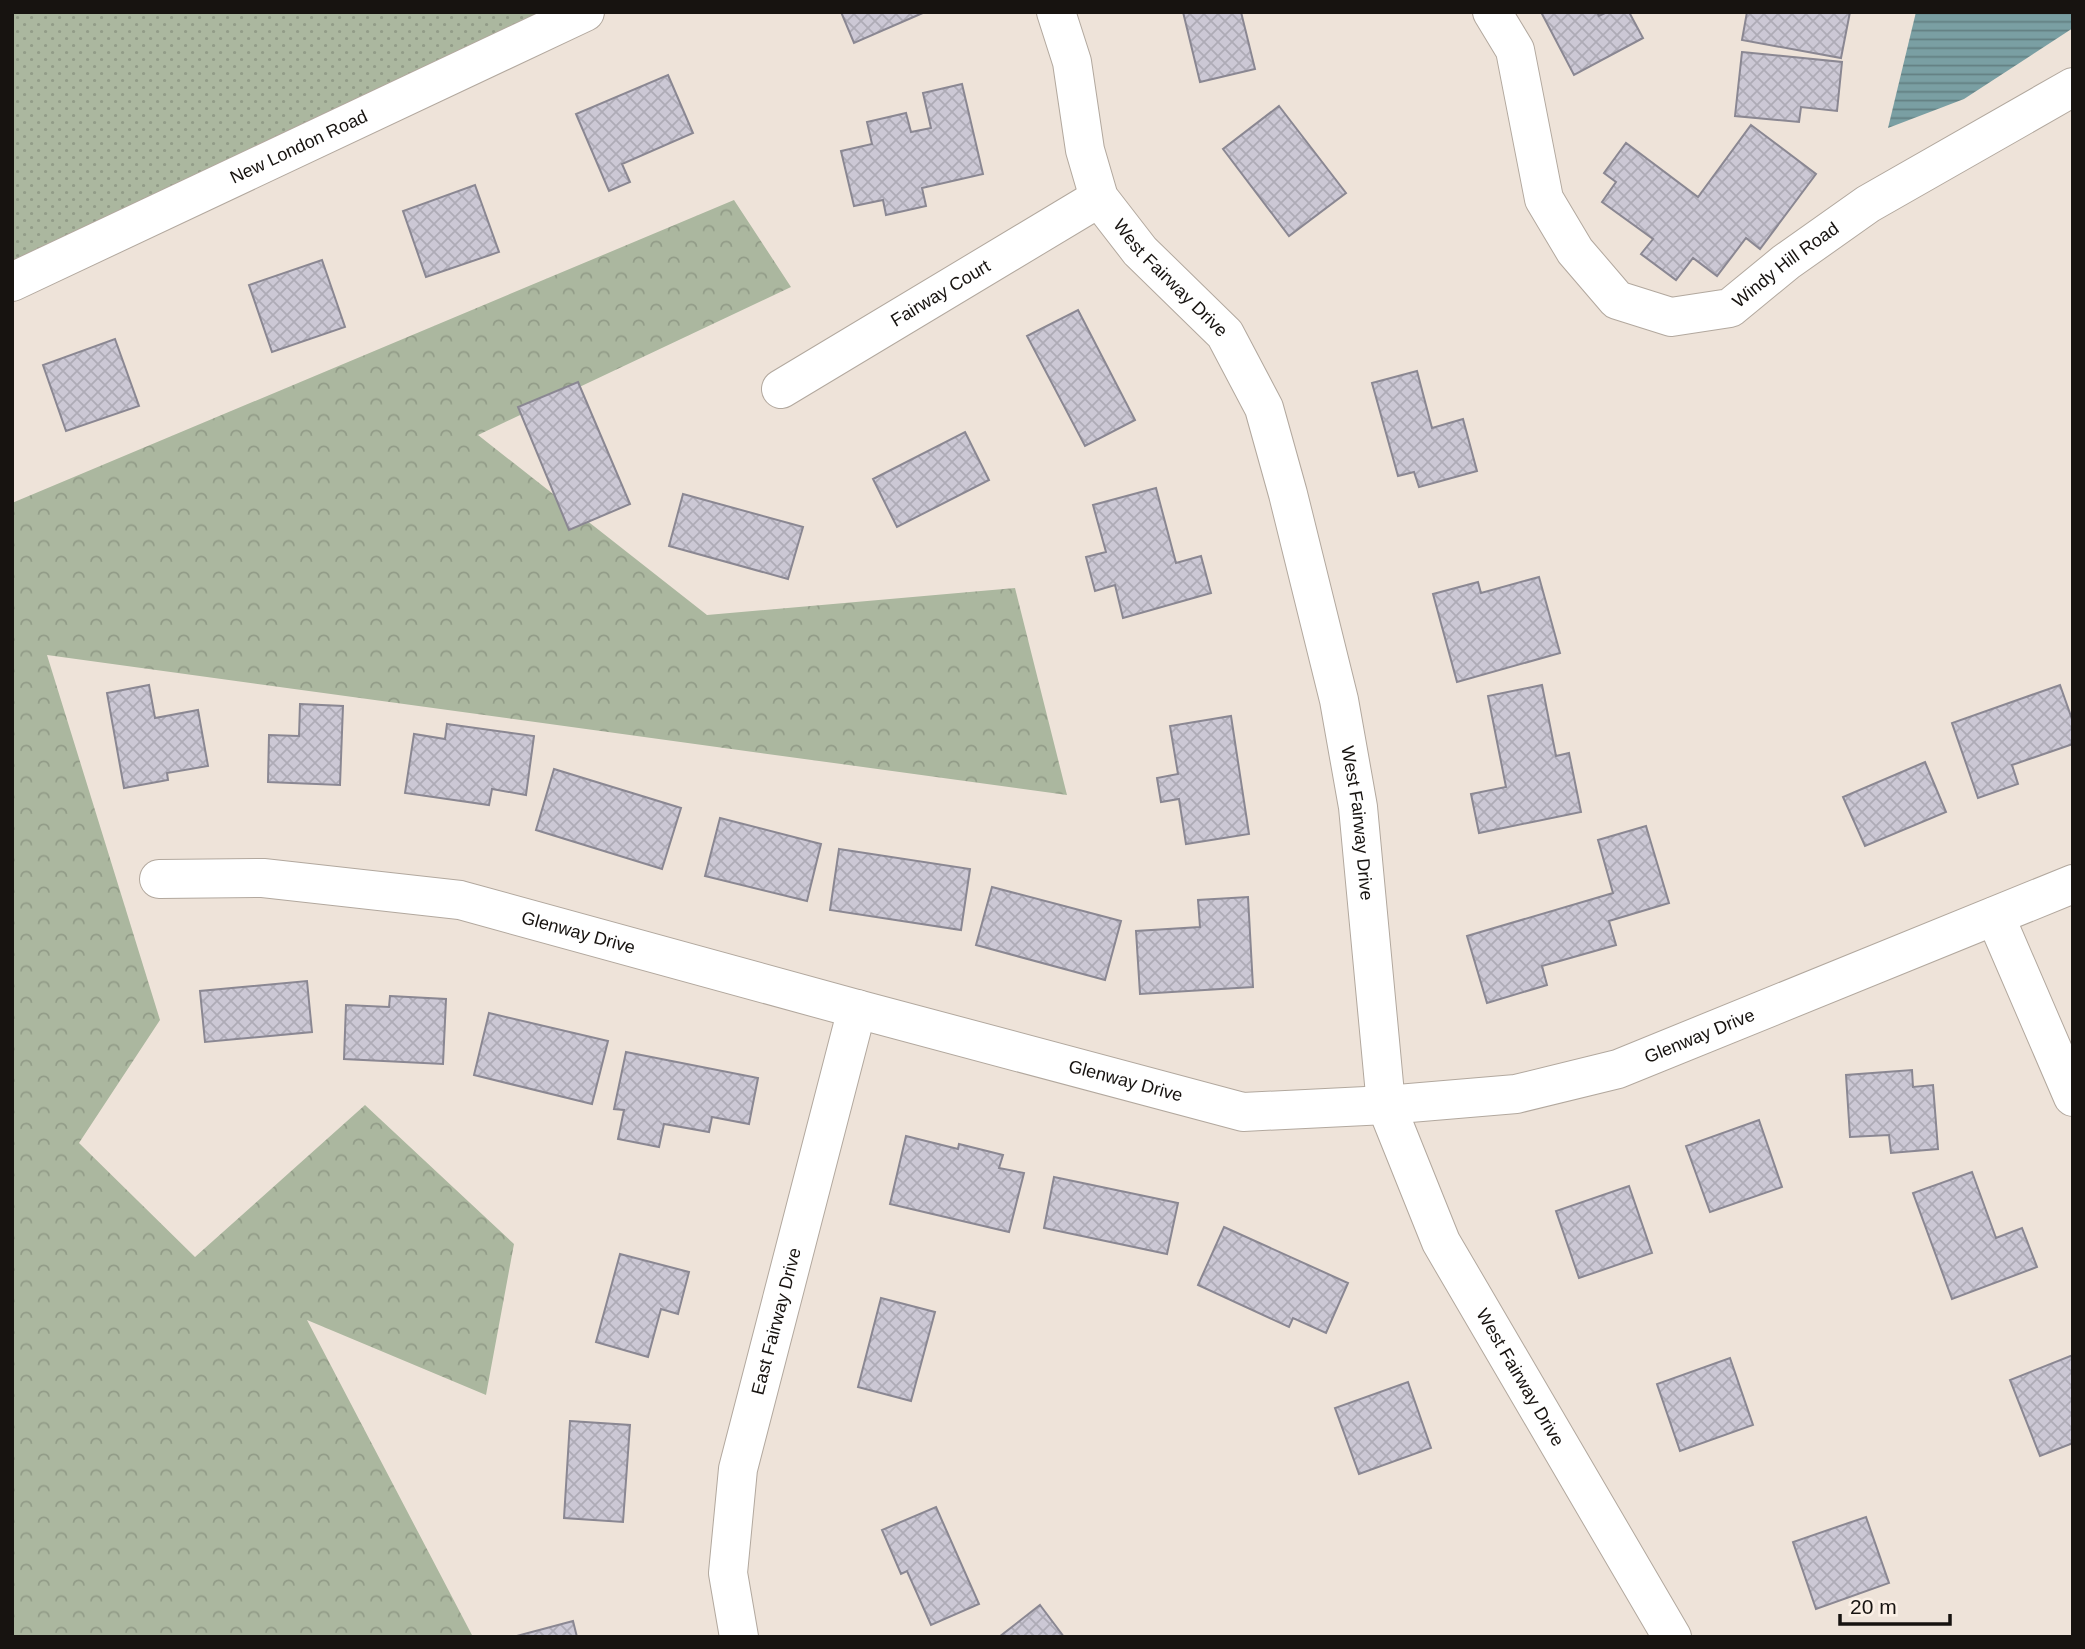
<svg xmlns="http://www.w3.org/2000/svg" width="2085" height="1649" font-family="Helvetica,sans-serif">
<defs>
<pattern id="green-dots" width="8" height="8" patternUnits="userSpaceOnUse" patternTransform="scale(1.75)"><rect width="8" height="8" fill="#abb79f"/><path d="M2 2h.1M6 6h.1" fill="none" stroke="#929c88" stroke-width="1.8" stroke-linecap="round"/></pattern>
<pattern id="forest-crowns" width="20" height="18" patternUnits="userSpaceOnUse" patternTransform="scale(1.75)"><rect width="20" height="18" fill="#abb79f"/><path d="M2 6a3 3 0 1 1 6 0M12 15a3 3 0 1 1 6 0" fill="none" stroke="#929c88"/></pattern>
<pattern id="water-rules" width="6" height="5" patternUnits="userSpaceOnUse" patternTransform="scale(1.75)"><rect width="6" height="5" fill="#7a9fa3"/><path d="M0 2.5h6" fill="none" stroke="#638083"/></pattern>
<pattern id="building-cross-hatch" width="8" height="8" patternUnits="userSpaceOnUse" patternTransform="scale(1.75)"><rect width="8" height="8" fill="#ccc8d5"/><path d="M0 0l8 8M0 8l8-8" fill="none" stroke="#aeabb6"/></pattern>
</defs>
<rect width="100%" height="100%" fill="#eee3d9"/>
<path fill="url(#green-dots)" d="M12,12H585L12,282Z"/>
<path fill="url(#forest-crowns)" d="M734,200L791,287L478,435L707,615L1015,588L1067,795L47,655L160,1020L79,1143L195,1257L365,1105L514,1244L486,1395L307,1320L473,1637H12V503Z"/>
<path fill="url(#water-rules)" d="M1916,12H2073V28L1964,99L1888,128Z"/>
<path fill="url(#building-cross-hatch)" stroke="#8a8792" stroke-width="2" d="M841,12H925L854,43Z
M1183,12H1241L1255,69L1200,82Z
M1541,12H1597L1599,16L1607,12H1629L1643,38L1574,75Z
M1747,12H1850L1841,58L1742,40Z
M1742,52L1842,62L1837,111L1801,107L1799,122L1735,116Z
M668,75L693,133L622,164L630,182L609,191L576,114Z
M962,84L983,174L922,188L926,206L886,215L883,200L854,206L841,151L872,144L867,122L906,113L911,132L931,128L923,93Z
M1279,106L1346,193L1289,236L1223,149Z
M1751,125L1816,174L1760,249L1746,238L1717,276L1693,258L1676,280L1641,254L1653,239L1602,202L1616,182L1604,173L1626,143L1698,197Z
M475,185L499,252L426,277L403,211Z
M322,260L345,327L272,352L249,285Z
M1078,310L1135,420L1085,446L1027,336Z
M115,339L139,406L66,431L43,365Z
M1417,371L1432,428L1463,419L1477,471L1419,487L1414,472L1398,476L1372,383Z
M578,382L630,504L569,530L518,407Z
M965,432L989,480L897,527L873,479Z
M1156,488L1176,563L1201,556L1211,593L1123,618L1115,585L1095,591L1086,557L1106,552L1093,505Z
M683,494L803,527L788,579L669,546Z
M1539,577L1560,653L1457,682L1433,594L1478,582L1481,593Z
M149,685L155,718L198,710L208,766L167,773L168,780L124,788L107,693Z
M1542,685L1556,756L1569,753L1581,812L1479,833L1471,794L1506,787L1488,696Z
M2060,685L2073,722V744L2012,765L2018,784L1978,798L1952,723Z
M300,704L343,706L340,785L268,782L269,735L299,736Z
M1231,716L1249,834L1186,844L1179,799L1161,802L1157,778L1178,774L1170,726Z
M447,724L534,736L526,795L492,789L489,805L405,793L414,734L445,739Z
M1925,762L1946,812L1865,846L1843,797Z
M554,769L681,808L662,869L536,830Z
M720,818L821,844L807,901L705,876Z
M1646,826L1669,903L1609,921L1616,945L1542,966L1547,985L1487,1003L1467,936L1613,893L1598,840Z
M839,849L970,869L961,930L830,910Z
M992,887L1121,921L1105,980L976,945Z
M1248,897L1253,987L1140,994L1136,931L1200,927L1198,900Z
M307,981L312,1032L205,1042L200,991Z
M390,996L446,999L443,1064L344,1059L346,1005L389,1007Z
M489,1013L608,1041L592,1104L474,1075Z
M626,1052L758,1078L749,1124L712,1117L709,1132L664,1124L659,1147L618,1139L624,1110L614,1109Z
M1912,1070L1913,1087L1933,1085L1938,1149L1891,1153L1889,1135L1850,1137L1846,1075Z
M1759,1120L1782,1187L1710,1212L1686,1146Z
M906,1136L958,1149L959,1144L1003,1155L999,1168L1024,1173L1009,1232L890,1204Z
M1972,1172L1996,1238L2022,1228L2037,1267L1952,1299L1913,1193Z
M1054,1177L1178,1203L1167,1254L1044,1228Z
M1629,1186L1652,1253L1579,1278L1556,1211Z
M1224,1227L1348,1283L1326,1333L1293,1318L1289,1327L1198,1285Z
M620,1254L689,1272L678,1314L661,1309L648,1357L596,1342Z
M881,1298L935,1312L911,1401L858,1387Z
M2073,1355V1443L2040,1456L2010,1380Z
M1730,1358L1753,1425L1680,1451L1657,1384Z
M1408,1382L1431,1448L1359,1474L1335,1408Z
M570,1421L630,1425L623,1522L564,1518Z
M936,1507L979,1604L931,1625L907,1571L901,1574L882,1530Z
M1866,1517L1889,1583L1816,1609L1793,1542Z
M1040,1605L1064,1637H999Z
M573,1621L577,1637H513Z"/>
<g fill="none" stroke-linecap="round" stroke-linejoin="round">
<g stroke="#b2a89e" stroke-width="40">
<g id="minor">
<path id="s1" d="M1056,12L1072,62L1085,150L1099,198L1140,251L1225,334L1264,408L1288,494L1339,700L1358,807L1386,1105L1441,1242L1672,1637"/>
<path id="s2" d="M1492,12L1515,50L1544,199L1575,251L1617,300L1671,317L1730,308L1786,262L1868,204L2073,87"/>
<path id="s3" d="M12,282L585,12"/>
<path id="s4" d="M781,389L1099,198"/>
<path id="s5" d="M159,879L263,878L460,900L857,1009L1243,1112L1386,1105L1516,1094L1618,1069L2073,884"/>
<path d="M1995,916L2073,1097"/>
<path id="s6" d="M739,1637L728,1573L738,1469L857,1009"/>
</g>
</g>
<use href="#minor" stroke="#fff" stroke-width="38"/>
</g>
<g text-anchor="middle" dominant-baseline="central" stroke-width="7" stroke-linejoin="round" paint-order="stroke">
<g font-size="18" fill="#171310" stroke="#fbf0e6">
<text stroke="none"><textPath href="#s3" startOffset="317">New London Road</textPath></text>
<text stroke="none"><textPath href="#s2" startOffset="508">Windy Hill Road</textPath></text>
<text stroke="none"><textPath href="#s1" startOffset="299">West Fairway Drive</textPath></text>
<text stroke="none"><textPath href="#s4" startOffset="186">Fairway Court</textPath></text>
<text stroke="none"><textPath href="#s1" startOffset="887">West Fairway Drive</textPath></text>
<text stroke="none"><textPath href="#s5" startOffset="425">Glenway Drive</textPath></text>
<text stroke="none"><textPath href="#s5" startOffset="1580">Glenway Drive</textPath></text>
<text stroke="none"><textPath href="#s5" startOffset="992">Glenway Drive</textPath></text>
<text stroke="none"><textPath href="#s6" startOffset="322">East Fairway Drive</textPath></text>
<text stroke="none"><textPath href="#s1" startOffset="1475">West Fairway Drive</textPath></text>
</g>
</g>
<rect width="2085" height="1649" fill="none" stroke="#171310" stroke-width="28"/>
<path d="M1840 1614v10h110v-10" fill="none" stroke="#171310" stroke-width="3.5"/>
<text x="1850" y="1614" font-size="21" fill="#171310" stroke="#fbf0e6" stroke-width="5" paint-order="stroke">20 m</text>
</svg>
